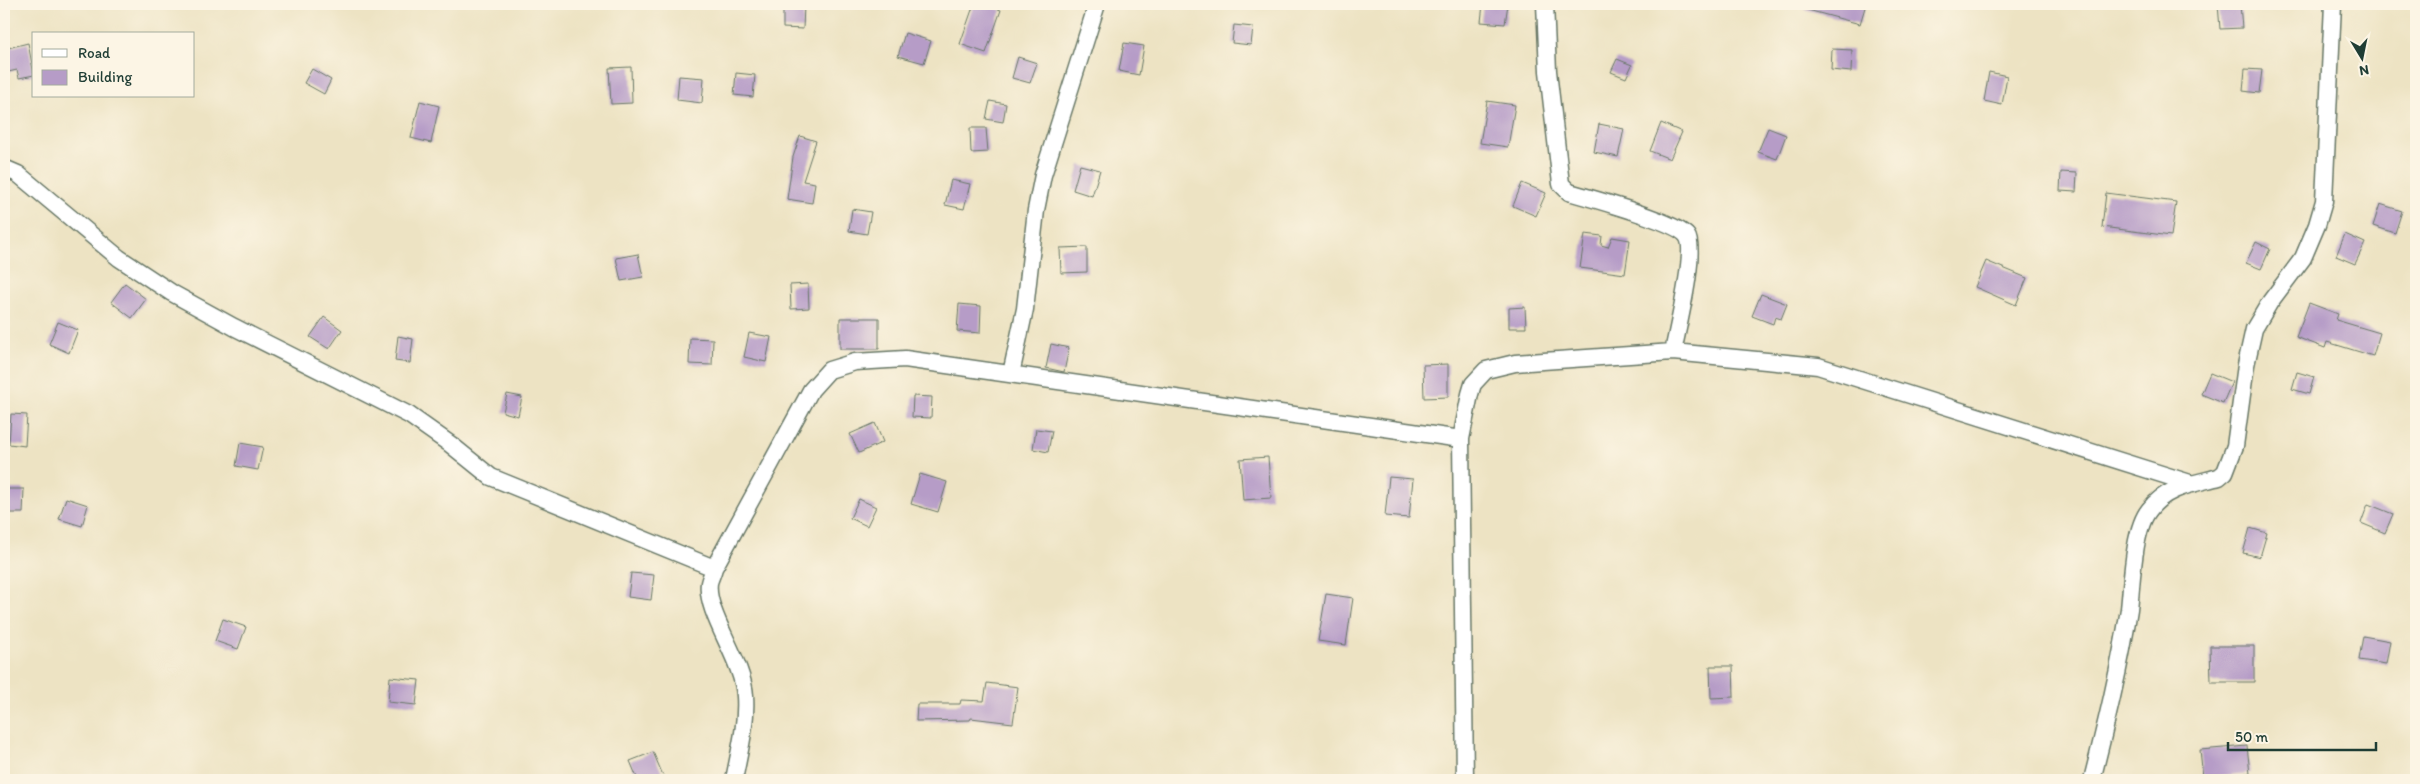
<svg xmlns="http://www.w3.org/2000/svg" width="2420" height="784" font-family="Itim,sans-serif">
<rect width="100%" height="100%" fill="#fcf5e5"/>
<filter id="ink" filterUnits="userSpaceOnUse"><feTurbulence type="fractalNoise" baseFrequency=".02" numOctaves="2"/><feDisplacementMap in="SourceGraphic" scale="10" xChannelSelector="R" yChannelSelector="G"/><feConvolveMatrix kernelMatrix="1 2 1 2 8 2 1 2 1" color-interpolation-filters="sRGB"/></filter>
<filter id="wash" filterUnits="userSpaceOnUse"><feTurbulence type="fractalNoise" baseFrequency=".0096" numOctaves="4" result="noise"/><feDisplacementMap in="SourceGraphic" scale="20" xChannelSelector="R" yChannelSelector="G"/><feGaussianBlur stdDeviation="1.12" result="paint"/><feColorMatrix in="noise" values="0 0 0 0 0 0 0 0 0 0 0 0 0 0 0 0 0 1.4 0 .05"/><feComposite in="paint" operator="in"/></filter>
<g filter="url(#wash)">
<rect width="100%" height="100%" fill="#ede3c3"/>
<g id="blocks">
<path fill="#b69cc7" d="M974,4H984L1001,10L986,53L960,44Z
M1483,4H1508L1505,24L1481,22Z
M1805,4H1866L1860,24L1804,9Z
M2218,4H2240L2242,28L2220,29Z
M783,5H804L803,29L783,28Z
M1234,25L1253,27L1251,45L1232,43Z
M905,33L931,41L924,63L898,56Z
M28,43L34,75L19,78L17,70L4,73V49Z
M1124,43L1144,46L1139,75L1119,71Z
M1832,49L1852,50L1851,72L1831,70Z
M1018,57L1037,63L1030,83L1012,78Z
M1617,59L1632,65L1626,78L1611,72Z
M631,67L632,103L611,104L609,68Z
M312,69L331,80L324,94L304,83Z
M2245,69L2262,70L2259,93L2243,91Z
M1989,72L2007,76L2002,105L1984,101Z
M736,73L755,75L753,97L734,95Z
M679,76L704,78L702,103L677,100Z
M420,101L439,106L431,143L411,138Z
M990,101L1006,104L1003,122L986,119Z
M1487,101L1515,105L1508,147L1480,143Z
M1661,123L1682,132L1670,159L1650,151Z
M1599,124L1624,129L1618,157L1594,152Z
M970,128H986L988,152L971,153Z
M1768,128L1786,135L1777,159L1758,152Z
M800,136L816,141L803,181L815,183L812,203L787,199L793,157Z
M1080,165L1100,170L1092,196L1073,190Z
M2061,172L2077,173L2076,192L2060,191Z
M951,180L970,184L964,209L945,205Z
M1522,183L1546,193L1536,216L1513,206Z
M2106,193L2176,202L2171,236L2102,227Z
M2380,204L2402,211L2395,233L2373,226Z
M852,209L871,212L867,234L849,231Z
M1585,234L1602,236L1601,245L1608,247L1612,237L1630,240L1625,274L1580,268Z
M2345,234L2365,243L2355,264L2336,256Z
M2256,242L2270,249L2261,269L2246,263Z
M1087,247V272L1061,273L1060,248Z
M638,254L643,277L621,281L616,258Z
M1986,261L2027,278L2016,305L1975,287Z
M125,283L146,299L132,318L111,302Z
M808,284L809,308L791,309L790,285Z
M1761,294L1787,304L1781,319L1775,317L1773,324L1752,316Z
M2309,303L2338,314L2336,320L2380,333L2373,356L2327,342L2325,348L2296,337Z
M959,304L981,306L980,333L957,331Z
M1525,307L1526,328H1509V308Z
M324,317L342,330L329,349L310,337Z
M840,318H879V349H840Z
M58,322L78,330L69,353L49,344Z
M749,333L771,337L766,362L744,357Z
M398,336L413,339L410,363L395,361Z
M690,338L713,339L712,365L689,364Z
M1051,344L1069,348L1064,372L1046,368Z
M1448,364V397L1424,398L1423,365Z
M2297,372L2314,377L2309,394L2292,389Z
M2210,373L2232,382L2223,403L2201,394Z
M507,394L522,397L518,416L503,412Z
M913,396L932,397L931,418L912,417Z
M11,414L27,415L25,446L9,444Z
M875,423L883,442L859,453L850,434Z
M1036,429L1052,431L1048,452L1033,449Z
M240,443L263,447L258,470L236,466Z
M1268,457L1271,498L1243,500L1240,459Z
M920,474L947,482L938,512L911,504Z
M1389,477L1413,479L1409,518L1385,516Z
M7,489H24L23,513H6Z
M66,498L88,505L82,526L59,519Z
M859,499L876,507L867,526L850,518Z
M2368,504L2393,514L2385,533L2361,523Z
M2250,528L2267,533L2260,557L2243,553Z
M631,573L654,575L651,600L628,597Z
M1326,594L1353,598L1346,645L1318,641Z
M223,619L246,627L238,649L215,641Z
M2363,636L2390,641L2386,664L2359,660Z
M2210,646H2254V682H2211Z
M1710,666H1733L1734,697L1711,698Z
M390,677L419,680L416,705L388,702Z
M987,683L1018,687L1013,723L971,718L970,720L916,721L917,704H960L961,700L984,701Z
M2247,746L2250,773L2203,777L2200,750Z
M653,752L665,780H638L630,761Z"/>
</g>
</g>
<g filter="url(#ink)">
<use href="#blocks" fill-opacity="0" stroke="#677766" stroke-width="1"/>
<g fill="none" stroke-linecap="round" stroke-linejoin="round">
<g stroke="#677766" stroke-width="19">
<path id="minor" d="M1545,4L1548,71L1561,184L1569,192C1590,198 1677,222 1687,236C1697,250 1677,331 1673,352
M4,168L18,174L119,258L172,293L234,327L409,415L450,444L491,477L714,568
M1011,374L1025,309L1036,210L1043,175L1097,4
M1461,439L1470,394L1473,384L1486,370L1515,363L1673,352L1818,366L2193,484
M734,780C739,753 747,724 745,696C743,660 705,613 709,583C710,578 713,573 714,568L811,390L829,370L855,362L905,359L1461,439L1465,780
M2092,780C2106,724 2120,667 2129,609C2132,583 2133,530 2149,510C2166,487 2193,484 2219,477L2225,472L2235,446L2246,365L2254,329L2270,302L2303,258L2317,225L2324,201L2333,4"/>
</g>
<use href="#minor" stroke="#fff" stroke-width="16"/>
</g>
</g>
<rect width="2420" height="784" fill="none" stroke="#fcf5e5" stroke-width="20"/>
<rect x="32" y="32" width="162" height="65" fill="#fcf5e5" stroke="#a4ab9e"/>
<rect x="42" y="49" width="25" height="8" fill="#ffffff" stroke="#a4ab9e"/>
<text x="78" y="58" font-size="15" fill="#1f3d34">Road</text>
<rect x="42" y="70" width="25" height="15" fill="#b69cc7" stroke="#a4ab9e"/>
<text x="78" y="82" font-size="15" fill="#1f3d34">Building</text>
<g transform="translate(2362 58) rotate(170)" stroke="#fcf5e5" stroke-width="4" paint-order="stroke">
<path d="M0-4L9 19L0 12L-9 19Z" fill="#1f3d34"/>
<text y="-8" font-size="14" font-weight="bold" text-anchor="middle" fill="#1f3d34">N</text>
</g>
<path d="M2228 742v8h148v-8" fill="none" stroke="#1f3d34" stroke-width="2.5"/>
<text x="2235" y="742" font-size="15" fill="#1f3d34" stroke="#fcf5e5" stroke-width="4" paint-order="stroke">50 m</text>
</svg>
